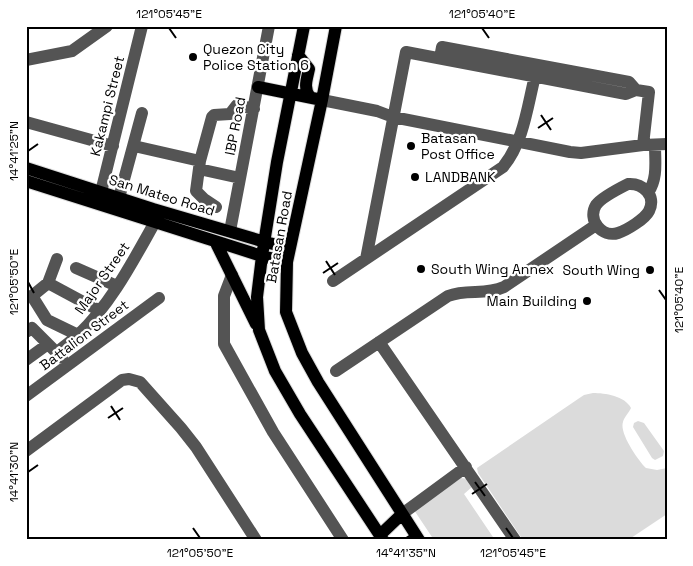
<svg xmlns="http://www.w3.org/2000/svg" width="693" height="566" font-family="'Space Grotesk',sans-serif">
<rect width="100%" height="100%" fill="#fff"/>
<path fill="#dbdbdb" d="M593,393C605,393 625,396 631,408C629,413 624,417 623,422C619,433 638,460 646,468L657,470L667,468V514L628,540H523L478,473L477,468L578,399L584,395Z
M638,421L644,423L664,451L663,456L655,460L652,458L633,427L634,423Z
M461,478L468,479L472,487L464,494L495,540H434L414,510Z"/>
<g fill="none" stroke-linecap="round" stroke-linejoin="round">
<g stroke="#dbdbdb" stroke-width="14">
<path id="major" d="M304,26L277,162L262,256L257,297L259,330L275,371L300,414L383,540
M336,26L322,100L287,262L286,312L302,353L318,382L419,540
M298,55L309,69C307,79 303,88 310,97
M258,87L322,100
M26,168L153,209L265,242L290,248
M26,181L262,256L287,262
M215,241L256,324
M380,535L402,514"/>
</g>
<path stroke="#545454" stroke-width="12" d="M440,58L442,47L629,82L636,90L649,92L643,145
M26,60L72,51L107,26
M322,100L377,111L393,117L570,152L581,153L643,145L667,144
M26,122L113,146
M134,146L200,161L212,117L214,115L230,114L237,105L254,109
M200,161L196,191L204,199L216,207
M199,169L240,178
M628,184C642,183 657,195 649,211C645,219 627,230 618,233C602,238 587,220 596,205C601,198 620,188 628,184Z
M101,192L142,26
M648,193C658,178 655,162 655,145
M119,198L142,113
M230,231L269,26
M57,259L48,283L32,296L47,320L78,335
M366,259L406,52L626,94L636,90
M76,268L117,286
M232,275L224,296V344L273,432L343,540
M333,281L503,167C524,141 527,108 535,76
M48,283L100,311
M26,332L32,328L62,358
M379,342L515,540
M57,352C64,346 72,341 78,335C111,304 133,261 155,222
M26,360L48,344
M336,371L448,296C467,288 485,296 504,287L596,225
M26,396L159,298
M26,451L122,380L129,379L140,382L181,428L196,447L256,540
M402,514L466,467"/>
<use href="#major" stroke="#000" stroke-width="12"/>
</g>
<path fill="none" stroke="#000" stroke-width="2" d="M169,28L176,38M482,28L489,38M541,115L551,130M538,128L553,118M28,151L38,144M326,261L335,275M323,273L338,263M28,282L34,293M659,290L666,300M111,406L120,420M108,418L123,408M28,472L38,465M475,482L485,496M472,494L487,484M193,528L200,538M506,528L513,538M406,538L416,532"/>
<g fill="#000" stroke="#fff" stroke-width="2">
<circle cx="193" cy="57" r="5"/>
<circle cx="411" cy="146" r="5"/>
<circle cx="415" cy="177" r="5"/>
<circle cx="421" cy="269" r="5"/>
<circle cx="650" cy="270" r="5"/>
<circle cx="587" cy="301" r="5"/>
</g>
<g text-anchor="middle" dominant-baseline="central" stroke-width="4.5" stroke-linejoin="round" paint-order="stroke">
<g font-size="14" fill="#000" stroke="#fff" text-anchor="start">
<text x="203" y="49">Quezon City<tspan x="203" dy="16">Police Station 6</tspan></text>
<text x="421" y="138">Batasan<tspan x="421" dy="16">Post Office</tspan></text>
<text x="425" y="177">LANDBANK</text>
<text x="431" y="269">South Wing Annex</text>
<text x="640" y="270" text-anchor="end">South Wing</text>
<text x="577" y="301" text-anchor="end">Main Building</text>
</g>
<g font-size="14" fill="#000" stroke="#fff">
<text transform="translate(107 106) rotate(-76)">Kakampi Street</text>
<text transform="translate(235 126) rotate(-79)">IBP Road</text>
<text transform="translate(162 195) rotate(17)">San Mateo Road</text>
<text transform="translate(279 237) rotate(-80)">Batasan Road</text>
<text transform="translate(102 278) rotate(-55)">Major Street</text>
<text transform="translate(84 335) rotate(-37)">Battalion Street</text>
</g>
</g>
<rect width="693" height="566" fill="none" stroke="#ffffff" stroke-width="55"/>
<rect x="28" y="28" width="638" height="510" fill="none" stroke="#000" stroke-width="2"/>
<g font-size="12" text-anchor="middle" fill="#000">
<text x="169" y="18">121°05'45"E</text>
<text x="482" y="18">121°05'40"E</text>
<text transform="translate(14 151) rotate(-90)" y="4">14°41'25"N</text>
<text transform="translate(14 282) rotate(-90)" y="4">121°05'50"E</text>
<text transform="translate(679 300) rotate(-90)" y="4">121°05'40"E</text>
<text transform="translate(14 472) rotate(-90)" y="4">14°41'30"N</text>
<text x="200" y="557">121°05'50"E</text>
<text x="406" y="557">14°41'35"N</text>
<text x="513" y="557">121°05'45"E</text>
</g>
</svg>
